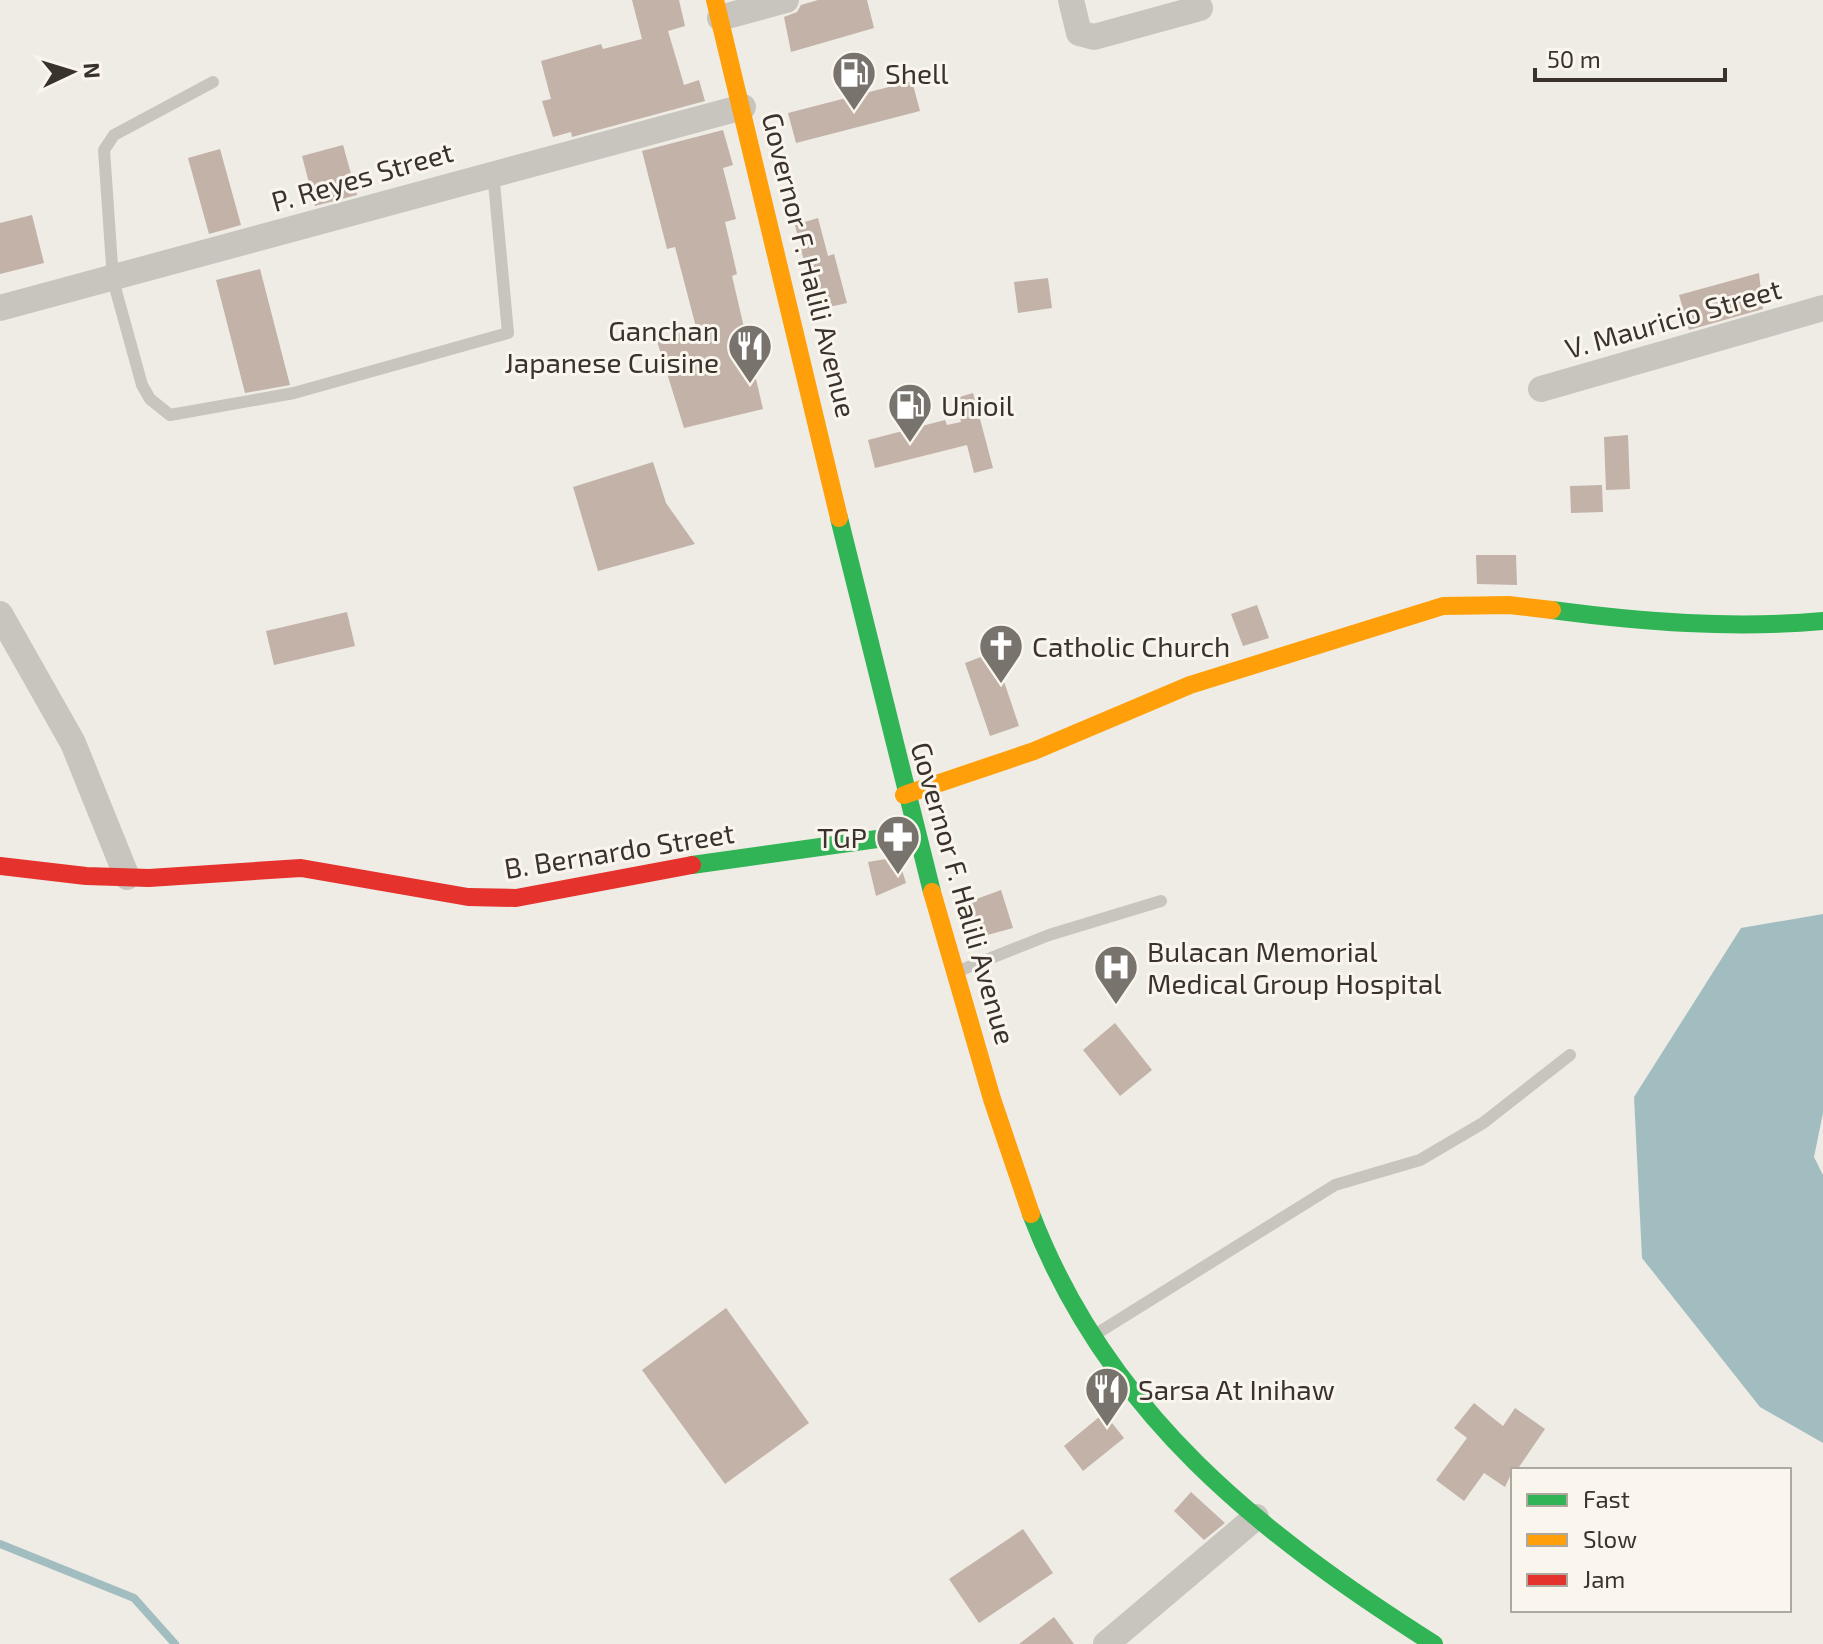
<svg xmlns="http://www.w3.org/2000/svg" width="1823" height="1644" font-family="'Exo 2',sans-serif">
<rect width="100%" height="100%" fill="#efece6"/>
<path fill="#a2bdc0" d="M1823,914V1113L1814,1157L1823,1175V1443L1760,1407L1642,1258L1634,1097L1741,928Z"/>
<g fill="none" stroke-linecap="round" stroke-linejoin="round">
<path stroke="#a2bdc0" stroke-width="8" d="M0,1544L134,1598L175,1644"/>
</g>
<path fill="#c2b2a8" d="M632,0H679L685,26L668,31L684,85L699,80L705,101L572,137L571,132L553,137L542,101L551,99L541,61L601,44L603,49L642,39Z
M818,0H867L874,28L791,52L784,17L797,12L801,5Z
M912,81L920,111L796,143L788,113Z
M723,130L733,165L723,168L736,219L725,222L737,274L732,276L763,409L684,428L657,341L696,327L675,247L667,249L642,151Z
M343,145L357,195L315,206L302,156Z
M220,149L241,225L209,234L188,158Z
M32,215L44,263L0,274V223Z
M818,218L828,256L834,254L847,303L816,310L795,225Z
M260,269L290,385L245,393L216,280Z
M1759,273L1763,309L1689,330L1679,295Z
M1048,278L1052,308L1018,313L1014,282Z
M973,393L993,468L974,473L967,445L875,468L868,440L945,420L947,425L961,422L956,398Z
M1628,435L1630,489L1606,490L1604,437Z
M653,462L666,503L695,544L598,571L573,487Z
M1602,485L1603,512L1571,513L1570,486Z
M1476,555H1516L1517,585L1477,584Z
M1257,605L1269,638L1243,646L1231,614Z
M347,612L355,646L274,665L266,631Z
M994,652L1019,726L990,736L965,663Z
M898,857L906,883L876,896L868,862Z
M1001,890L1013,928L969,940L960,905Z
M1115,1023L1152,1070L1120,1096L1083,1050Z
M726,1308L809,1423L725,1484L642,1370Z
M1474,1403L1503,1426L1515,1408L1545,1429L1517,1470H1513L1505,1487L1484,1473L1464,1501L1436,1480L1467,1438L1454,1428Z
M1104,1413L1124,1438L1083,1471L1064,1446Z
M1191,1492L1225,1523L1204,1540L1174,1511Z
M1023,1529L1053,1573L979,1623L949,1579Z
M1054,1617L1074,1644H1019Z"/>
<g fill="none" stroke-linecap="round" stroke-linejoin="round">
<path stroke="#c8c4be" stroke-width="12" d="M213,82L114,135L104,150L113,280L142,385L150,399L170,415L294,393L508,333L493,172
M961,970L1049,935L1161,901
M1096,1334L1335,1185L1420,1160L1483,1123L1570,1055"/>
<path stroke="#c8c4be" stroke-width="26" d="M1071,0L1079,33L1094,37L1200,8
M720,18L786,0
M0,308L743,107
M1541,389L1823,308
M0,614L73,743L127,877
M1106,1644L1256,1517"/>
<path stroke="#30b455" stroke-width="18" d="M839,518L932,892
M1552,610C1642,622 1732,629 1823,621
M692,865L913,834
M1031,1214C1108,1414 1259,1533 1434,1644"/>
<path stroke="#ff9f0a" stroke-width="18" d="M715,0L839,518
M904,795L1034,751L1190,685L1443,606L1509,605L1552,610
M932,892L992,1099L1031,1214"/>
<path stroke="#e5322d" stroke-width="18" d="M0,866L86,876L149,878L301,868L468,897L516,898L692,865"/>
</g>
<defs>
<g id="fuel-pin" transform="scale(2.3)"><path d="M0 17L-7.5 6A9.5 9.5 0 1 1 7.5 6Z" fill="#79736d" stroke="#faf6ee"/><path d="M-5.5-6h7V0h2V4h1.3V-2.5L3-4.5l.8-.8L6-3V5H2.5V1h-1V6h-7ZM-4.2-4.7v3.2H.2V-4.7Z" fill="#fff"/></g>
<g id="restaurant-pin" transform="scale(2.3)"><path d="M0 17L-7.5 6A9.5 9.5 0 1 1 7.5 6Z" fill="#79736d" stroke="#faf6ee"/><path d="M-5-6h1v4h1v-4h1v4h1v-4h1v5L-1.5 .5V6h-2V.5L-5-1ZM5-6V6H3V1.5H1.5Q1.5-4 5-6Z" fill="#fff"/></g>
<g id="church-pin" transform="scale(2.3)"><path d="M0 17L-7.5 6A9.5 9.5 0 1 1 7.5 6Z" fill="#79736d" stroke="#faf6ee"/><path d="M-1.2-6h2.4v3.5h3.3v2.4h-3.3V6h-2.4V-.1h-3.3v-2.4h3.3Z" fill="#fff"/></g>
<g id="pharmacy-pin" transform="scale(2.3)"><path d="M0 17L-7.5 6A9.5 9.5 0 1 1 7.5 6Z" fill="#79736d" stroke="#faf6ee"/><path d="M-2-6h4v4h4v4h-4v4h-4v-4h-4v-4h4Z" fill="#fff"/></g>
<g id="hospital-pin" transform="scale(2.3)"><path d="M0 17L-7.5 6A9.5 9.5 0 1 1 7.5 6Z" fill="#79736d" stroke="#faf6ee"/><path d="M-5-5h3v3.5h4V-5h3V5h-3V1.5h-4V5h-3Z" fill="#fff"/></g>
</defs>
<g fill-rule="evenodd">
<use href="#fuel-pin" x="854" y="73"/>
<use href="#restaurant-pin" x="750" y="346"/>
<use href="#fuel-pin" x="910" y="405"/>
<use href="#church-pin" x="1001" y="646"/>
<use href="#pharmacy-pin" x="898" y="837"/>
<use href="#hospital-pin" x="1116" y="967"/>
<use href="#restaurant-pin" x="1107" y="1389"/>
</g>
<g text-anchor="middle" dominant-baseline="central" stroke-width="6" stroke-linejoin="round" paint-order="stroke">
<g font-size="28" fill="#3a322c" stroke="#faf6ee" text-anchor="start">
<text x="885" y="73">Shell</text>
<text x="719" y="330" text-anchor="end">Ganchan<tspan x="719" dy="32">Japanese Cuisine</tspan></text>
<text x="941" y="405">Unioil</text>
<text x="1032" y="646">Catholic Church</text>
<text x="867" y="837" text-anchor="end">TGP</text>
<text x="1147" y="951">Bulacan Memorial<tspan x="1147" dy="32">Medical Group Hospital</tspan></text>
<text x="1138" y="1389">Sarsa At Inihaw</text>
</g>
<g font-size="28" fill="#3a322c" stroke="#faf6ee">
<text transform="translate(362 176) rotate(-16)">P. Reyes Street</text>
<text transform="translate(810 265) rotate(76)">Governor F. Halili Avenue</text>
<text transform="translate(1673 318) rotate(-16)">V. Mauricio Street</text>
<text transform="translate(619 850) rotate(-9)">B. Bernardo Street</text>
<text transform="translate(964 893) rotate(74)">Governor F. Halili Avenue</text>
</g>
</g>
<rect x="1511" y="1468" width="280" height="144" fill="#faf6ee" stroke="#ada8a0" stroke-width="2"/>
<rect x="1527" y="1494" width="40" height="12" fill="#30b455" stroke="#ada8a0" stroke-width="2"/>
<text x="1583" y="1508" font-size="24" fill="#3a322c">Fast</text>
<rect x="1527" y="1534" width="40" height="12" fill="#ff9f0a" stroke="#ada8a0" stroke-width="2"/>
<text x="1583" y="1548" font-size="24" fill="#3a322c">Slow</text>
<rect x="1527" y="1574" width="40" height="12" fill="#e5322d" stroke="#ada8a0" stroke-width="2"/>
<text x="1583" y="1588" font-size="24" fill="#3a322c">Jam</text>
<g transform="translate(72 72) rotate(86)" stroke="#faf6ee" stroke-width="6" paint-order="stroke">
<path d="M0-6L14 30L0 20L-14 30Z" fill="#3a322c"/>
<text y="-12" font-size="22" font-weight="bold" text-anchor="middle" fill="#3a322c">N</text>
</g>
<path d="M1535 68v12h190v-12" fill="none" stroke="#3a322c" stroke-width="4"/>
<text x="1547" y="68" font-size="24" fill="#3a322c" stroke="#faf6ee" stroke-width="6" paint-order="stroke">50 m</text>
</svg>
